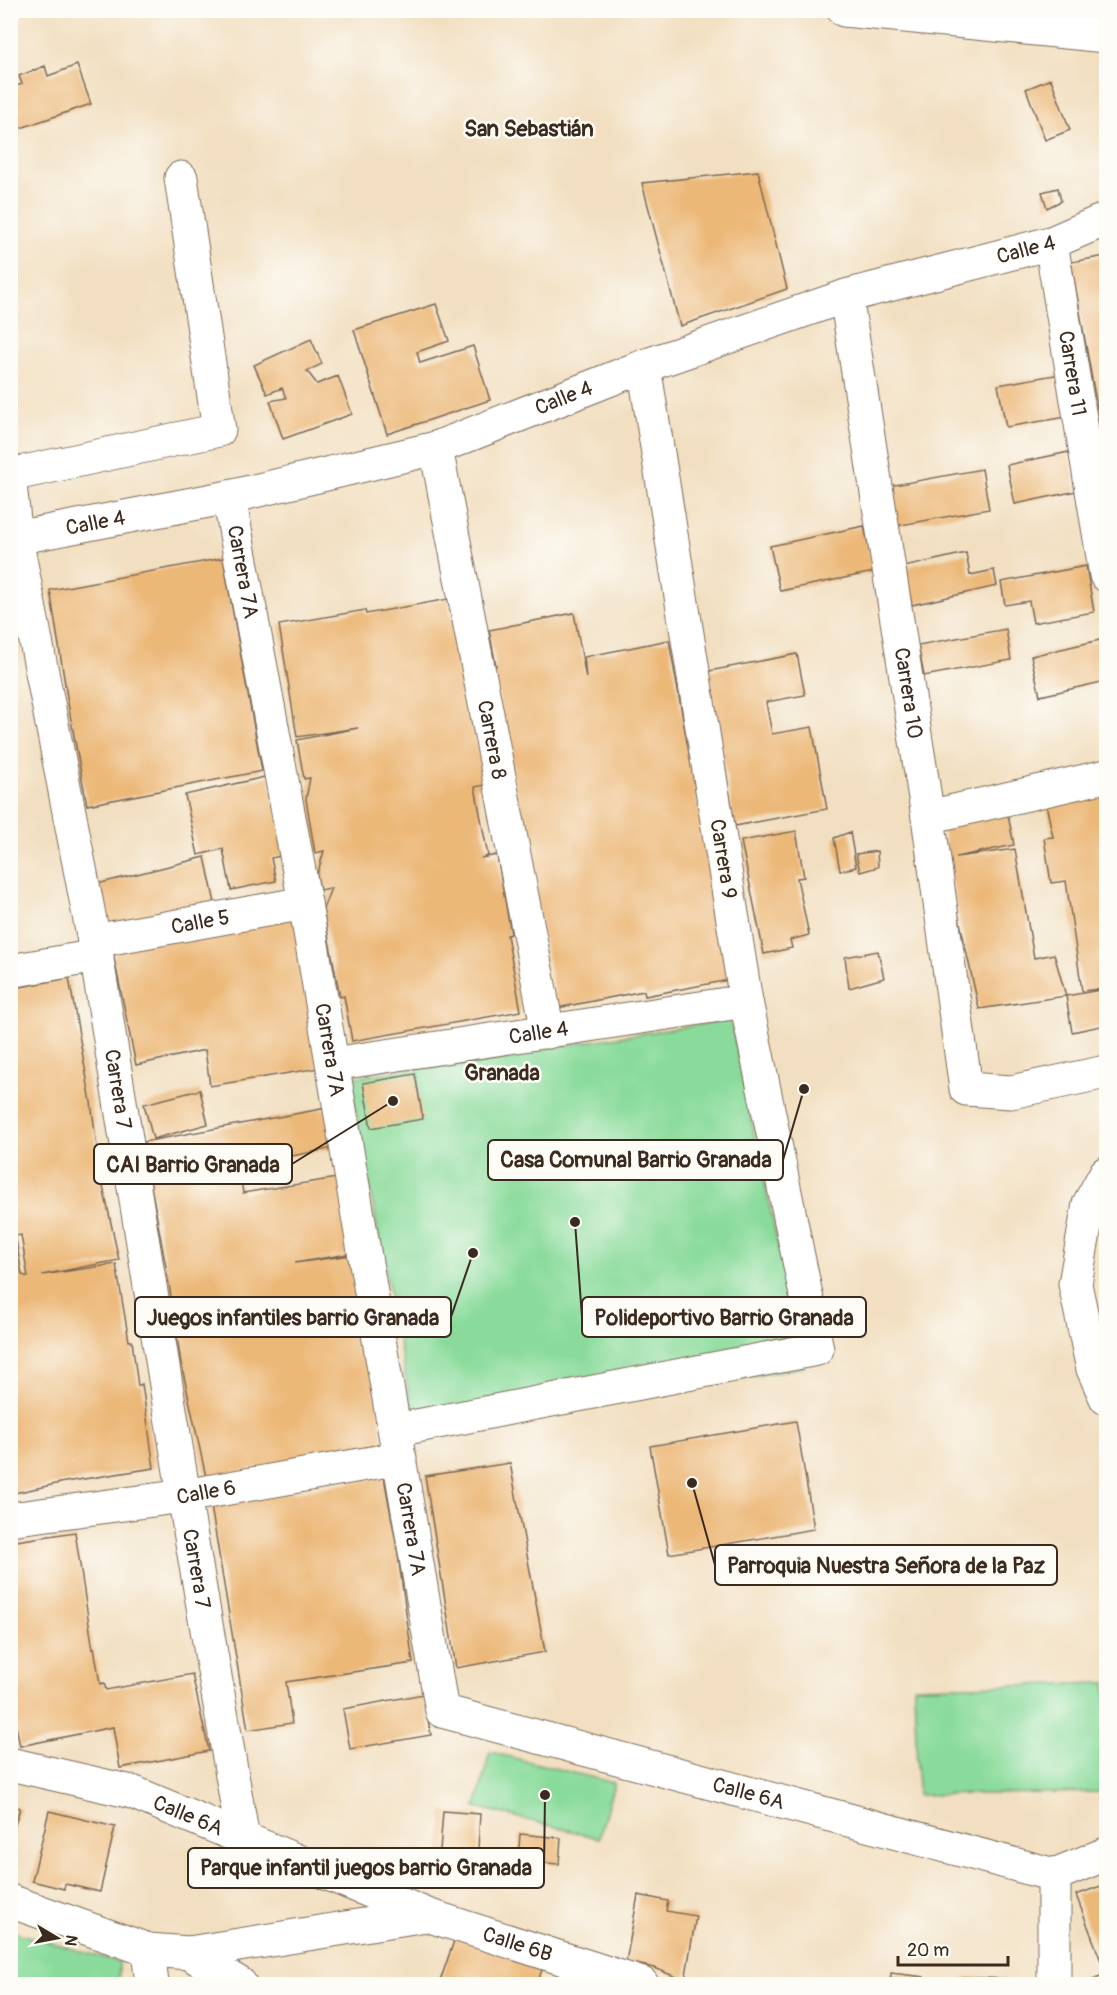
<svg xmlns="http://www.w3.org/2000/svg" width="1117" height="1995" font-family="Pangolin,sans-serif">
<rect width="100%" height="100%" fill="#fdfcf7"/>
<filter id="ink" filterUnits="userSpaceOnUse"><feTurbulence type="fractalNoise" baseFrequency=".0167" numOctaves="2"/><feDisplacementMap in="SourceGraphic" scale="12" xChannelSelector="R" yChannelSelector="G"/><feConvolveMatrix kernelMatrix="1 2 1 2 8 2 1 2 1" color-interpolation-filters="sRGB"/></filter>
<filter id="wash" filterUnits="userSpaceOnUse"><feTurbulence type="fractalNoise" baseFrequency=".008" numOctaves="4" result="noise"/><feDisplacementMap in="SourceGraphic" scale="24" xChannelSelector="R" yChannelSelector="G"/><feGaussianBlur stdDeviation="1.35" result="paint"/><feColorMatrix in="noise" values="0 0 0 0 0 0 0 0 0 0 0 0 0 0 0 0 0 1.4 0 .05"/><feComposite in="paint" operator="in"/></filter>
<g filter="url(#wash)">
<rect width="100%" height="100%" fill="#f2dfc1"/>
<path fill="#8adb9b" stroke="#62825c" stroke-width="1.5" d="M730,1020L804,1367L417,1437L349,1078Z
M1106,1683V1792L918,1795L914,1687Z
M490,1752L614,1783L599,1838L476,1807Z
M10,1931L119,1962V1984H11Z"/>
<g id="blocks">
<path fill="#ecb878" d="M77,65L91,104L15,130L10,116V88L22,84L19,76L45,66L48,76Z
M1051,79L1070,130L1045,140L1026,89Z
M758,171L787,289L680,326L642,183Z
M1058,188L1061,201L1047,208L1042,192Z
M1106,256V452H1105L1071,262Z
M436,304L449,341L417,352L420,363L473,346L490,400L387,434L354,330Z
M311,339L322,364L307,371L317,384L338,376L352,414L283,439L270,401L286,398L282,388L267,394L254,365Z
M1060,374L1067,417L1006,427L998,385Z
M1069,452L1077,491L1015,504L1007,465Z
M982,469L989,509L896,526L889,486Z
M864,526L874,572L780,591L770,546Z
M966,553L970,575L994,570L997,586L912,605L904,567Z
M223,558L262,771L87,805L69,709L50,590Z
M1086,566L1094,612L1033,623L1029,601L1005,605L1001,582Z
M448,599L485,785L475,787L488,856L481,858L497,855L511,934L507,935L521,1011L352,1041L344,996L340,997L323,909L331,888L320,890L317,875L324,851L315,853L306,799L310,778L304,779L297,740L358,728L297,737L279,625L365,610L366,614Z
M574,613L586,678L584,657L669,640L729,980L645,996L644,991L557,1008L493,667L496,666L489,630Z
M1006,629L1011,660L924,676L918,645Z
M1100,640L1106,669V681L1040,696L1031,656Z
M797,654L805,695L766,702L772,734L812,727L827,809L735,826L709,671Z
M269,776L286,855L271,858L276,881L231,890L223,849L198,855L185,795Z
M1106,793V988L1082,991L1066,881L1051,883L1044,838L1053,837L1046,804Z
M1007,810L1014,845L956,857L1015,849L1034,958L1054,954L1066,996L979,1009L955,900L942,823Z
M796,831L804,877L797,878L809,935L790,940L792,948L764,954L741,841Z
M850,832L856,867L840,871L834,838Z
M877,851L878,867L860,872L856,854Z
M205,857L215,903L108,930L97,884Z
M296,913L319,1068L210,1086L205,1050L136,1065L112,948Z
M878,951L884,978L849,988L845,957Z
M69,978L91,1102L101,1177L119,1260L42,1275L116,1264L129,1341H132L138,1386L142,1384L154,1468L65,1482L10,1494V1240H16L22,1275L28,1277L21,1235L10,1237V989Z
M1106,989V1025L1072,1032L1066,996Z
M415,1074L423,1119L371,1128L363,1083Z
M200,1090L208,1124L153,1139L144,1104Z
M327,1108L334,1148L239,1166L243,1193L343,1177L354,1253L295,1263L359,1254L383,1444L206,1477L181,1363L169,1284L143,1142Z
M796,1421L814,1529L669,1554L650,1446Z
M510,1463L545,1652L456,1668L425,1476Z
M384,1477L397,1548L413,1663L286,1682L292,1723L248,1730L211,1506Z
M75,1532L93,1650L94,1647L100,1684L104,1683L106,1690L192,1674L209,1751L120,1768L113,1727L20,1746L10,1697V1542Z
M423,1694L431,1735L350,1749L343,1709Z
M10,1805L20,1808L11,1838L10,1837Z
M49,1811L115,1827L100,1892L65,1884L64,1889L32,1881Z
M443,1811L480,1814L477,1866L439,1864Z
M520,1834L561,1838L559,1864L518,1861Z
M1106,1884V1984H1079L1106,1974L1076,1895Z
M638,1895L668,1901L666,1911L696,1916L685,1981L655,1968L626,1962Z
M456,1935L543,1967L537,1984H439Z
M891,1973L924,1977V1984H890Z
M963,1977L1005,1979V1984H963Z"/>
</g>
</g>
<g filter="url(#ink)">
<use href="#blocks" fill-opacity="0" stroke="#7b6957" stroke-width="1.5"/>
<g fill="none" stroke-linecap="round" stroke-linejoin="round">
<g stroke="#7b6957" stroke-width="35">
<g id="street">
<path id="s1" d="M1051,243L1106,575"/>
<path id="s2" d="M846,296L928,817L966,1089L1011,1092L1106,1072"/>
<path id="s3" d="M436,448L548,1032"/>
<path d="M10,475L219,430L181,178"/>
<path id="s4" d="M10,484L16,538L94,941L184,1496L243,1839"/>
<path id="s5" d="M229,497L305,903L442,1711L1054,1875"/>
<path id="s6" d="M10,539L229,497L436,448L644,366L846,296L1051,243L1106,219"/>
<path d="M928,817L1106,776"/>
<path id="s7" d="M94,941L305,903"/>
<path d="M10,971L97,956"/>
<path id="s8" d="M333,1064L746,1001"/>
<path d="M1106,1173L1089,1204L1075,1284L1093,1369L1106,1398"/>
<path d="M396,1430L817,1349L746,1001L644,366"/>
<path id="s9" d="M10,1519L184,1496L400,1458"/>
<path id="s10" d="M10,1764L132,1792L427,1915L642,1984"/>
<path d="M1054,1875V1984"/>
<path d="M1054,1875L1106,1854"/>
<path d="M10,1901L148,1950L189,1953L426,1915"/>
<path d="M148,1950L152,1984"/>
<path d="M189,1953L240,1984"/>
</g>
</g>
<g stroke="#7b6957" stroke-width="35">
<path id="secondary" d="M844,10L1106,36"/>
</g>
<use href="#street" stroke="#fff" stroke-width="33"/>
<use href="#secondary" stroke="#fff" stroke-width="33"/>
</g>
</g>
<g text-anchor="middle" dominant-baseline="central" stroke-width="5" stroke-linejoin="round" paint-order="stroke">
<g font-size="21" fill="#3b2a1e" stroke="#fdfcf7">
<text stroke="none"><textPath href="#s6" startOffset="1059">Calle 4</textPath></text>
<text stroke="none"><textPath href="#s1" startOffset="132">Carrera 11</textPath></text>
<text stroke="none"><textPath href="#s6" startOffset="573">Calle 4</textPath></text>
<text stroke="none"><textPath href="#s6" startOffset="87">Calle 4</textPath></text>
<text stroke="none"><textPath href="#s5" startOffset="76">Carrera 7A</textPath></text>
<text stroke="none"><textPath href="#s2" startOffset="402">Carrera 10</textPath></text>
<text stroke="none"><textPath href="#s3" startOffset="297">Carrera 8</textPath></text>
<text transform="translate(723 859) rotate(81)">Carrera 9</text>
<text stroke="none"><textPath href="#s7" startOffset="108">Calle 5</textPath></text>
<text stroke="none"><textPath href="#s8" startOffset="208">Calle 4</textPath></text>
<text stroke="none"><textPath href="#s5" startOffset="562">Carrera 7A</textPath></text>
<text stroke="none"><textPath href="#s4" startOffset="615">Carrera 7</textPath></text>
<text stroke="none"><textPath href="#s9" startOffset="198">Calle 6</textPath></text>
<text stroke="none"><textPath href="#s5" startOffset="1048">Carrera 7A</textPath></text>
<text stroke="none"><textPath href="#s4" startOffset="1101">Carrera 7</textPath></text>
<text stroke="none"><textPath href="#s5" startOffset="1550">Calle 6A</textPath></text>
<text stroke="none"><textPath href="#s10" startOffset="186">Calle 6A</textPath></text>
<text stroke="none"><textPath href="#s10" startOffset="540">Calle 6B</textPath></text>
</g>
<g font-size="22" font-weight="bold" fill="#3b2a1e" stroke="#fdfcf7">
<text x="529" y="129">San Sebastián</text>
<text x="502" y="1073">Granada</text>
</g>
</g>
<path fill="none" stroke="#3b2a1e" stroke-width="2" d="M804 1089L783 1160M393 1101L292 1164M575 1222L582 1317M473 1253L451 1317M692 1483L715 1565M545 1795L544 1868"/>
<g fill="#3b2a1e" stroke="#fdfcf7" stroke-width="2">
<circle cx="804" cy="1089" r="6"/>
<circle cx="393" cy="1101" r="6"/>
<circle cx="575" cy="1222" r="6"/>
<circle cx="473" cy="1253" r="6"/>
<circle cx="692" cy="1483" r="6"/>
<circle cx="545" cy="1795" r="6"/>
</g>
<g fill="#fdfcf7" stroke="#3b2a1e" stroke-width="2">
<rect x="488" y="1140" width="295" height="40" rx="6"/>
<rect x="94" y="1144" width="198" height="40" rx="6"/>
<rect x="582" y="1297" width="284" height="40" rx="6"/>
<rect x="135" y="1297" width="316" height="40" rx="6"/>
<rect x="715" y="1545" width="342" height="40" rx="6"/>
<rect x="188" y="1848" width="356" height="40" rx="6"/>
</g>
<g font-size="22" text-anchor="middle" font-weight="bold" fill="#3b2a1e">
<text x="636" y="1167">Casa Comunal Barrio Granada</text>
<text x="193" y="1172">CAI Barrio Granada</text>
<text x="724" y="1325">Polideportivo Barrio Granada</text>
<text x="293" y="1325">Juegos infantiles barrio Granada</text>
<text x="886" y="1573">Parroquia Nuestra Señora de la Paz</text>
<text x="366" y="1875">Parque infantil juegos barrio Granada</text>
</g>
<rect width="1117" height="1995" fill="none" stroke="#fdfcf7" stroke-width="36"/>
<g transform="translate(57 1938) rotate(100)" stroke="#fdfcf7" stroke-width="4.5" paint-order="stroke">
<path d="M0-4.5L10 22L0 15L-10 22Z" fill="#3b2a1e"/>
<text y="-9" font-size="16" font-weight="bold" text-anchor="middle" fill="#3b2a1e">N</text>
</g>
<path d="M898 1956v9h110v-9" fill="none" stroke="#3b2a1e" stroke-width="3"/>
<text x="907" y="1956" font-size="18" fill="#3b2a1e" stroke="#fdfcf7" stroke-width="4.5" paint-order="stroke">20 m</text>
</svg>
